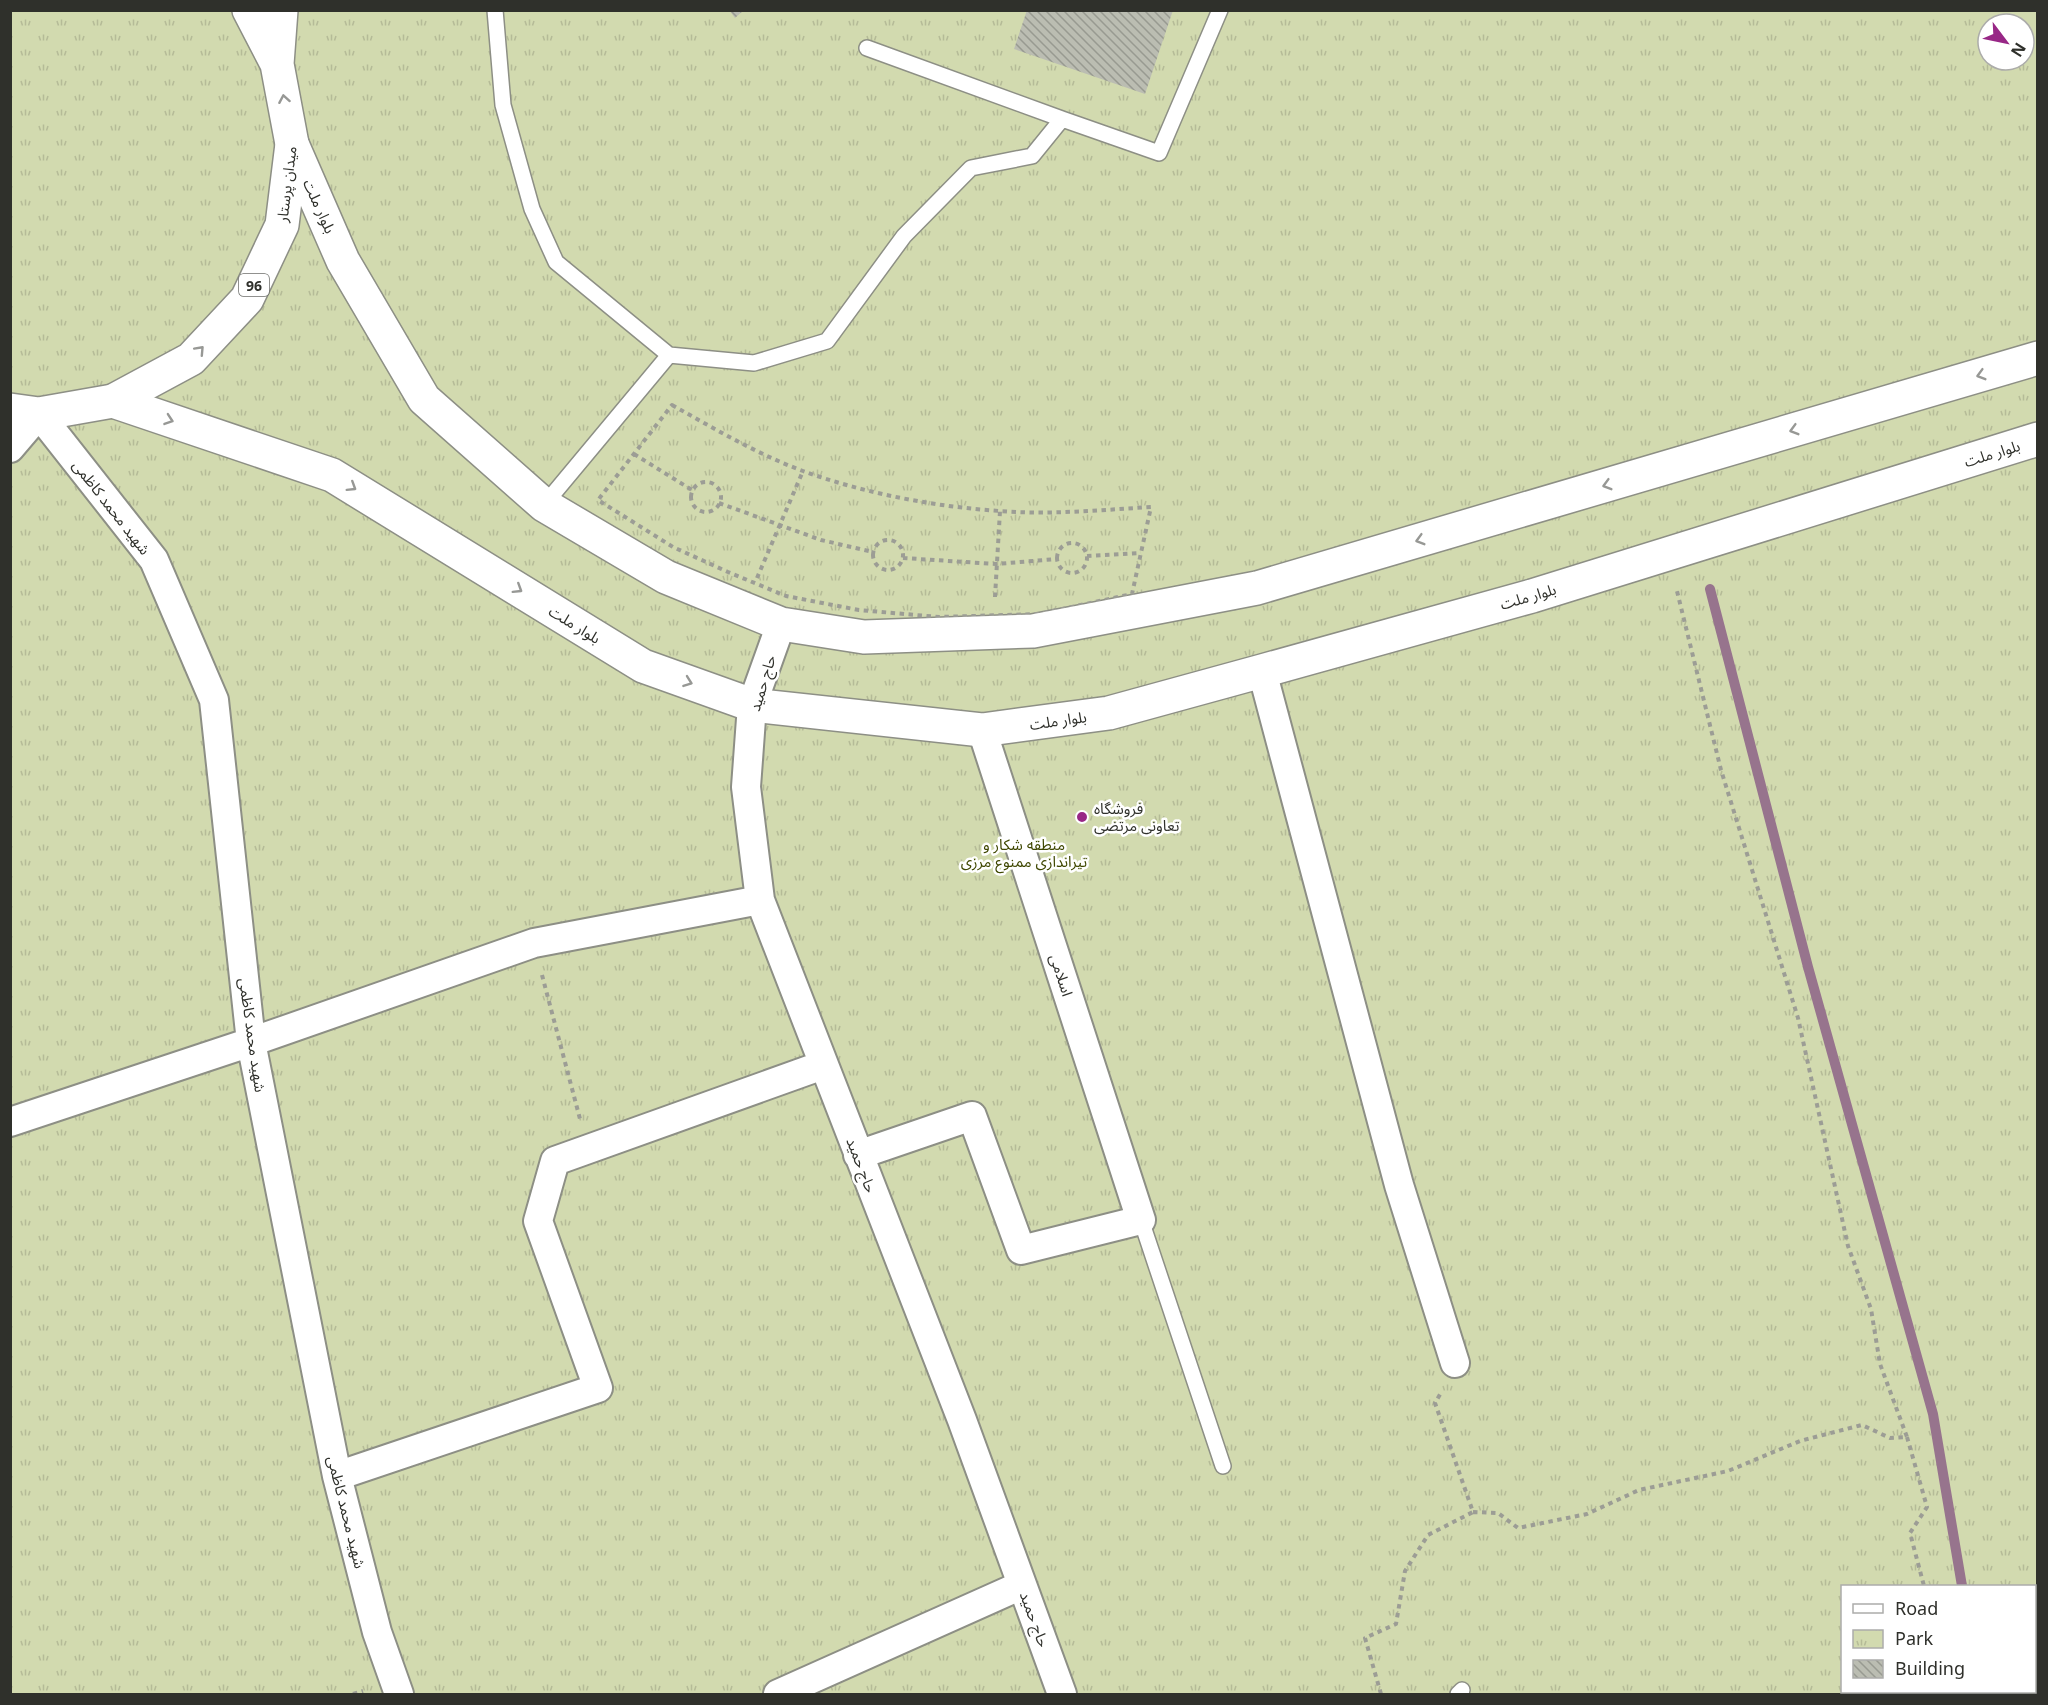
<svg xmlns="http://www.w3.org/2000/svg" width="2048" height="1705" font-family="'Noto Sans','Noto Sans Arabic',sans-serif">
<defs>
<pattern id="park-tufts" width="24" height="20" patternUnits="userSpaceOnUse" patternTransform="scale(1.5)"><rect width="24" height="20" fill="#d2daaf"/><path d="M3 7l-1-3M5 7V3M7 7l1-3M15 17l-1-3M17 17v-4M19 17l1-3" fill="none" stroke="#b5bb97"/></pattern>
<pattern id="building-back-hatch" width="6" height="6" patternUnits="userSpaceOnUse" patternTransform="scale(1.5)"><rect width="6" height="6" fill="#bbbdb2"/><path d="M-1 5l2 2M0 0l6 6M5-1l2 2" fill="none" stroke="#989a91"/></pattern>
</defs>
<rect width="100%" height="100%" fill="#e4e6db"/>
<path fill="url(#park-tufts)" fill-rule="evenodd" d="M11,11H2037V1694H11ZM1988,24H2024V60H1988ZM1842,1586H2034V1692H1842Z"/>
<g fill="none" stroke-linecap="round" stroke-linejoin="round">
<path stroke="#97748d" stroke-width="10" d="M1710,589L1808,967L1933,1414L1962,1586
M1980,1692V1694"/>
</g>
<path fill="url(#building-back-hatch)" d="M729,10H744L735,18Z
M1027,10H1173L1145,94L1014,49Z"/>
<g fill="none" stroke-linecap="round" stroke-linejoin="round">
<g stroke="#8d8f85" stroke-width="18">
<path id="service" d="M495,10L503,105L532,209L556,262L669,355L544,505
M867,48L1062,119
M669,355L754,363L827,341L904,236L971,168L1032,156L1062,119L1159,153L1220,10
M1141,1220L1223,1466
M1458,1694L1462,1690"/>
</g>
<g stroke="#8d8f85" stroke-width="32">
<path id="minor" d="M10,448L39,414L154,560L214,700L251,1042L337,1476L377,1632L399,1694
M781,624L752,705L746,787L760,900L962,1420L1062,1694
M1262,671L1399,1185L1455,1363
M10,1122L251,1042L534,943L760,900
M858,1155L972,1116L1021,1250L1141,1220L982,730
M337,1476L598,1388L538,1221L555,1161L823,1065
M778,1694L1022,1585"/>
</g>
<g stroke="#8d8f85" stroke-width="36">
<path id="tertiary" d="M292,144L343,261L424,399L544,505L666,577L781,624L864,637L1033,631L1257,588L2038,358
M113,401L332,475L643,666L752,705L982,730L1109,713L1262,671L1532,596L2038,439"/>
</g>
<g stroke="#8d8f85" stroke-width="36">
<path id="primary" d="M277,64L281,10
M10,410L39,414L113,401L191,359L247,299L282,225L292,144L277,64L249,10"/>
</g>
<path stroke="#9c9d95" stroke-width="4" stroke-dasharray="4.5 4.5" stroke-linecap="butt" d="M672,405C715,429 757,454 803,471C863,493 936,507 1000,511C1050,515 1101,510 1151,507L1132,594L1039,614L939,617L859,610L786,596L728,572L673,547L598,500Z
M634,454L692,490
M691 497a15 15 0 1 1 30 0a15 15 0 1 1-30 0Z
M719,503L821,540L873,552
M873 555a15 15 0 1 1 30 0a15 15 0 1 1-30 0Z
M1057 558a15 15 0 1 1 30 0a15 15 0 1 1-30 0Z
M1087,556L1141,553
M903,558L996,564L1057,559
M757,578L803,471
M995,597L1000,511
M542,975L580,1119
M1907,1437L1927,1507L1910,1533L1924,1586
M1473,1512L1498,1513L1518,1528L1587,1514L1639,1490L1728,1471L1800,1441L1862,1425L1890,1438L1907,1437L1880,1364L1871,1309L1848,1246L1798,1018L1721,770L1676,587
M1947,1692V1694
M353,1694L363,1691
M1381,1694L1365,1638L1396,1624L1405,1571L1428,1535L1473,1512L1435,1403L1442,1391"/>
<use href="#service" stroke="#fff" stroke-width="15"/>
<use href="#minor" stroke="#fff" stroke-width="28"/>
<use href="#tertiary" stroke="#fff" stroke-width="33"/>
<use href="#primary" stroke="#fff" stroke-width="33"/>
</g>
<defs><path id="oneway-chevron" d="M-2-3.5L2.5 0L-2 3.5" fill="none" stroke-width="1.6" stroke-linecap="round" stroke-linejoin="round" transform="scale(1.5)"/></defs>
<g stroke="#979895">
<use href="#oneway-chevron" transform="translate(284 99) rotate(-100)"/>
<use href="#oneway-chevron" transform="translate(200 350) rotate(-47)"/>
<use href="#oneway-chevron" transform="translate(1981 375) rotate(164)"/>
<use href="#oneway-chevron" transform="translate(169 420) rotate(19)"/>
<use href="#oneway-chevron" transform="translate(1794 430) rotate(164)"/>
<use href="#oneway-chevron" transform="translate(1607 485) rotate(164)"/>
<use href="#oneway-chevron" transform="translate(352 487) rotate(32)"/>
<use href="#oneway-chevron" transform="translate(1420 540) rotate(164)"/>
<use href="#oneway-chevron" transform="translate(518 589) rotate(32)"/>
<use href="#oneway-chevron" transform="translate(688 682) rotate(20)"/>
</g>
<circle fill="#982786" stroke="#fff" stroke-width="2" cx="1082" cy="817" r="6"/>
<g text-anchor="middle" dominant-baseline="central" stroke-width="5" stroke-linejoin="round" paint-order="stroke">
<rect fill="#fff" stroke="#6d6e6b" stroke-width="1.5" x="239" y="274" width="30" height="22" rx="4.5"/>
<g font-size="14" font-weight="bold" fill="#2f302b">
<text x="254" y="285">96</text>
</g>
<g font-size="15" fill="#2f302b" stroke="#fff">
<text transform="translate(286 184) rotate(-83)">میدان پرستار</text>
<text transform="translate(320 206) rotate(66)">بلوار ملت</text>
<text transform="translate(1992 453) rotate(-17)">بلوار ملت</text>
<text transform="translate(112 507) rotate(52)">شهید محمد کاظمی</text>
<text transform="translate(1528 596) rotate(-16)">بلوار ملت</text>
<text transform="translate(575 624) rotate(32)">بلوار ملت</text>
<text transform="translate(762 683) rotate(-73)">حاج حمید</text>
<text transform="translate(1058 720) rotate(-8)">بلوار ملت</text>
<text transform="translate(1062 975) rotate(72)">اسلامی</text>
<text transform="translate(253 1035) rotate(82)">شهید محمد کاظمی</text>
<text transform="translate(862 1165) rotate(69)">حاج حمید</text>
<text transform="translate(347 1512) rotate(76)">شهید محمد کاظمی</text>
<text transform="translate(1035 1619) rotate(70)">حاج حمید</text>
</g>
<g font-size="15" fill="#2f302b" stroke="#fff" text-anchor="start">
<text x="1094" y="808">فروشگاه<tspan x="1094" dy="17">تعاونی مرتضی</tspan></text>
</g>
<g font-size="15" fill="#3f4700" stroke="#fff">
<text x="1024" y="844">منطقه شکار و<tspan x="1024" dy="17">تیراندازی ممنوع مرزی</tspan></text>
</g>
</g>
<rect width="2048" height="1705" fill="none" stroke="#2f302b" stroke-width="24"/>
<rect x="1841" y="1585" width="195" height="108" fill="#ffffff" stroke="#acacaa" stroke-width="1.5"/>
<rect x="1853" y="1604" width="30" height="9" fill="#ffffff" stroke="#acacaa" stroke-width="1.5"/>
<text x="1895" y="1615" font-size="18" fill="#2f302b">Road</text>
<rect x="1853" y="1630" width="30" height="18" fill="url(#park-tufts)" stroke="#acacaa" stroke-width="1.5"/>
<text x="1895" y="1645" font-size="18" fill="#2f302b">Park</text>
<rect x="1853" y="1660" width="30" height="18" fill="url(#building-back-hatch)" stroke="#acacaa" stroke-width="1.5"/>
<text x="1895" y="1675" font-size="18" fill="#2f302b">Building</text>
<g transform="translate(2006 42) rotate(122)"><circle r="28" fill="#ffffff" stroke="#acacaa" stroke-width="1.5"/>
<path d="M0-4.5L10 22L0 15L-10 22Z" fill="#982786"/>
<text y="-9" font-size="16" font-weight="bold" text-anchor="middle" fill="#2f302b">N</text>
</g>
</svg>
